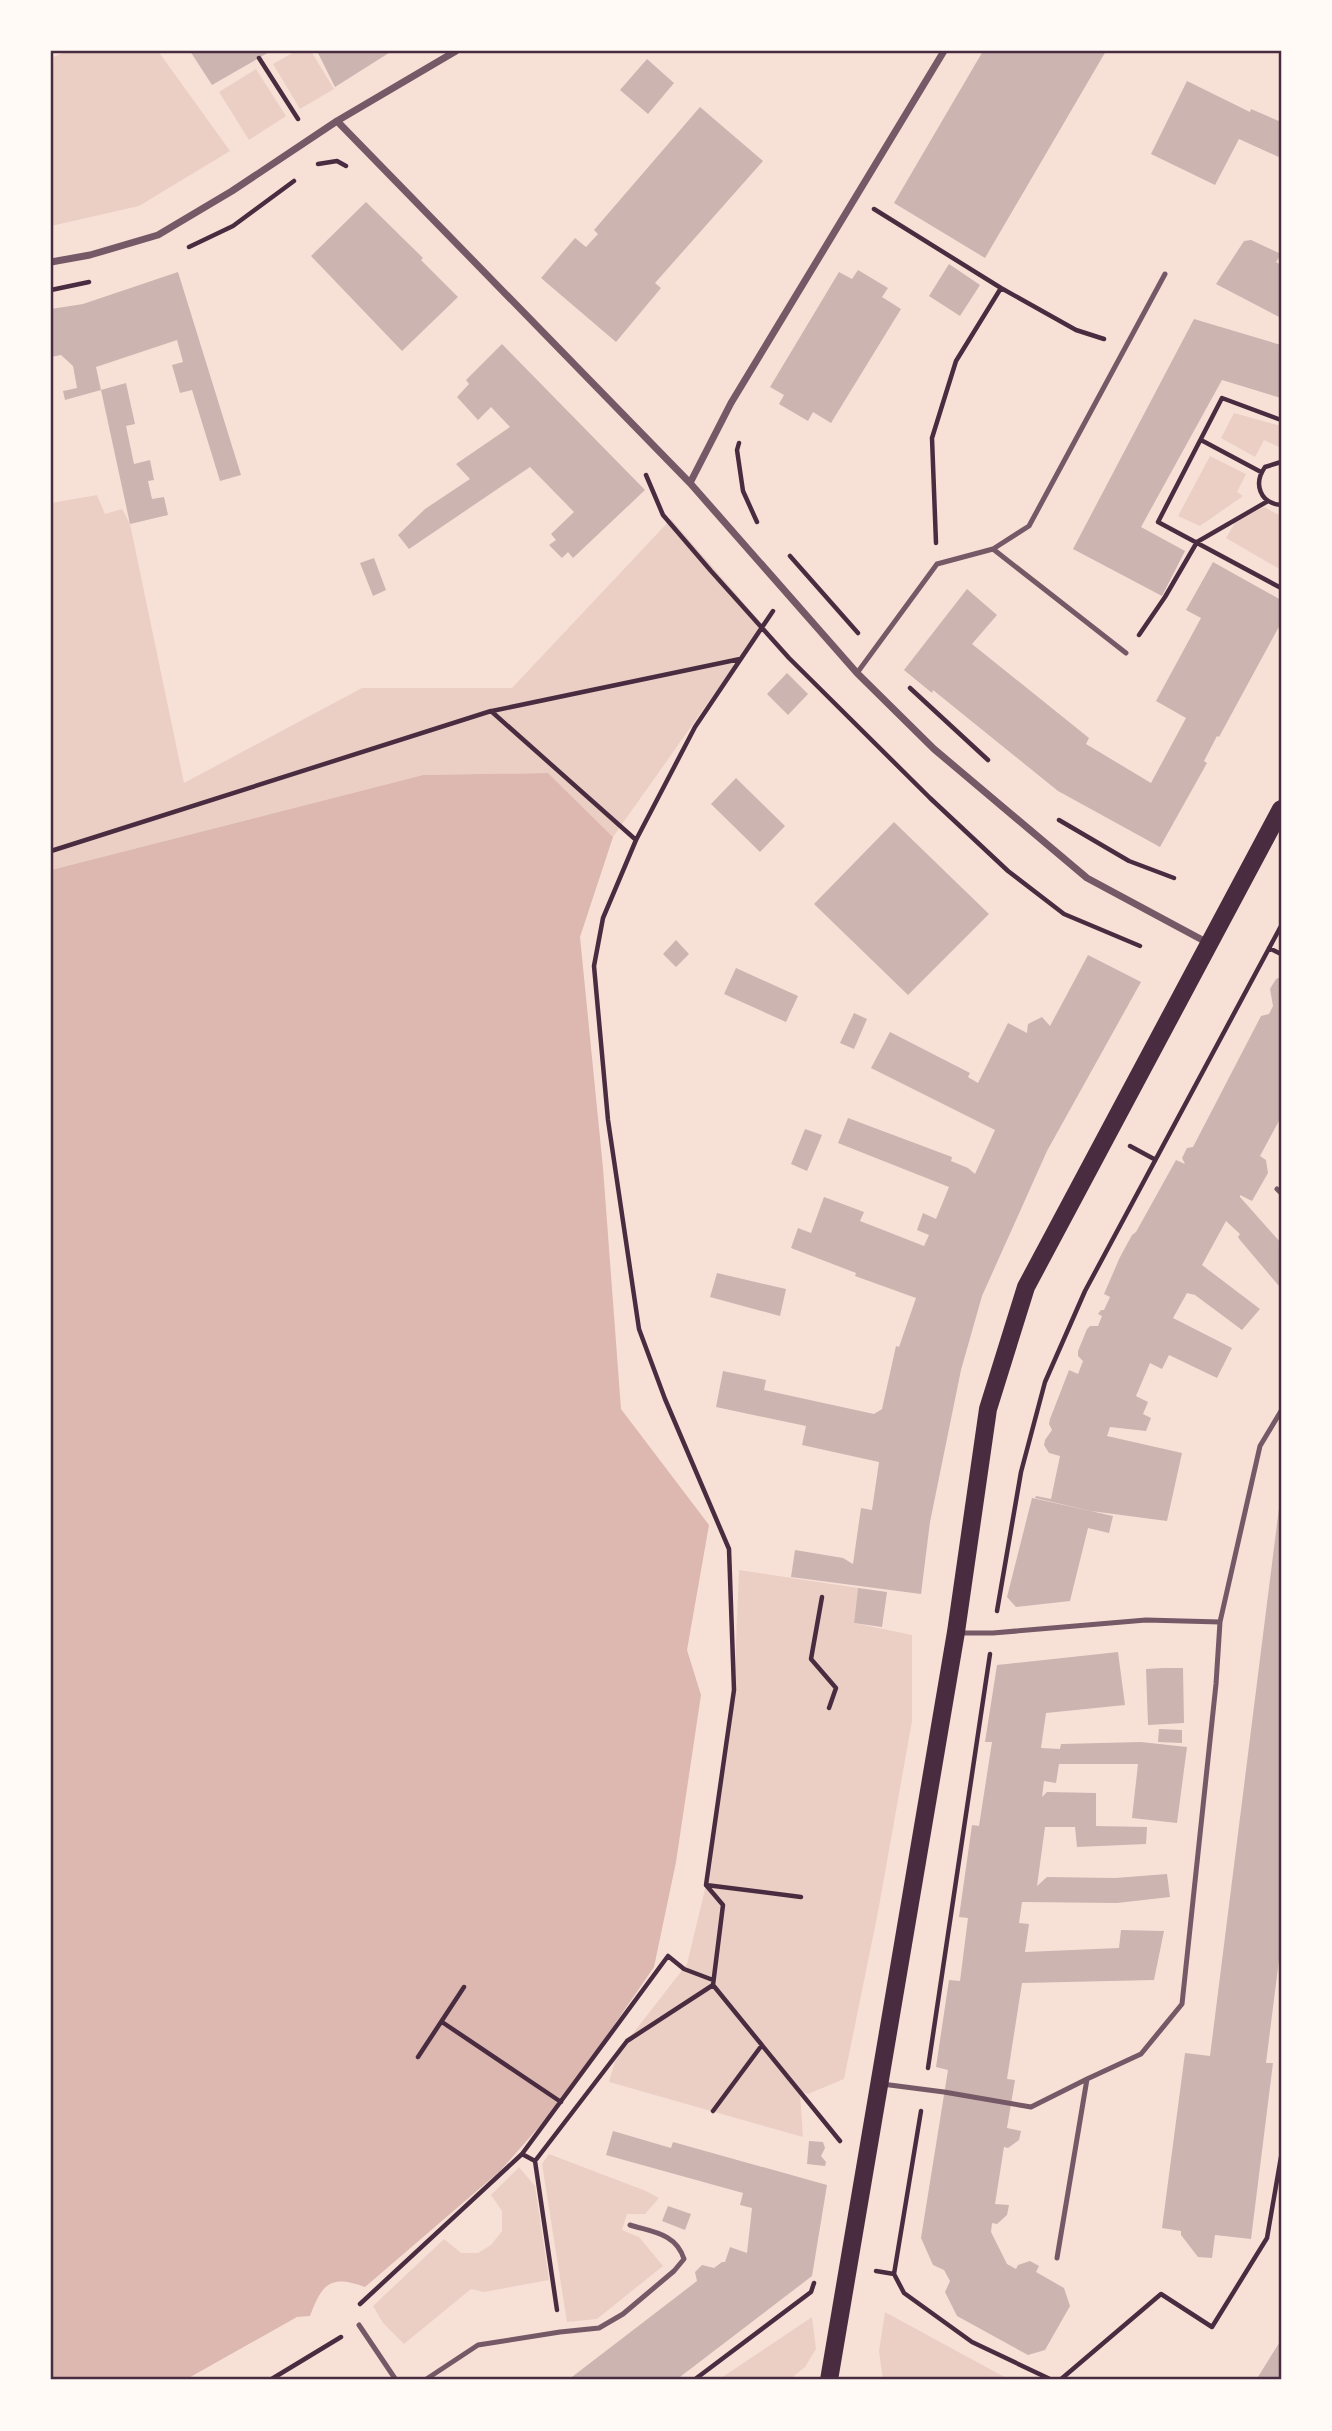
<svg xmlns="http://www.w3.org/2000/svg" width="1332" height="2431" font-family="'Varela Round',sans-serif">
<rect width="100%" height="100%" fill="#f7e1d7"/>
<path fill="#ebcfc5" d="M67,51H158L230,151L139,206L51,226V58Z
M296,51H311L334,89L300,109L273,64Z
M256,69L286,116L249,140L219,92Z
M1234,413L1281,426V448L1264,440L1255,457L1221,438Z
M1210,456L1246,474L1237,492L1243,496L1200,526L1178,516Z
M97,495L105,514L122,509L130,524L184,783L362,688H512L671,519L763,625L613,837L548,773L423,775L51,870V503Z
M1264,507L1281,516V570L1226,538L1236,521Z
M739,1570L858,1588L854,1623L912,1635V1721L878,1912L844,2079L808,2094L800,2091L803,2137L609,2082L617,2054L624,2049L627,2041L687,1964L706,1885L734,1690Z
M549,2154L646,2191L659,2198L645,2214H627L622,2230L639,2237L663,2266L597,2319L567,2322L542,2164Z
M519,2167L535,2186L549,2280L484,2292L471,2289L404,2344L383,2323L373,2306L444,2239L461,2253H478L491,2245L502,2231V2211L491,2195Z
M885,2312L1010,2380H883L879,2351Z
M812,2317L816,2349L805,2367L789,2380H718Z"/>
<path fill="#dcb8b0" d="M548,773L613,837L580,937L603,1168L621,1409L709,1525L687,1650L701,1695L676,1862L654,1967L561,2102L500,2171L365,2287C330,2274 322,2284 310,2316L297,2317L185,2380H51V870L423,775Z"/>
<path fill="#ccb4b1" d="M190,51H271L212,85Z
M317,51H392L335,87Z
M983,51H1106L985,258L894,203Z
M647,59L674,83L648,114L620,90Z
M1187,81L1250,112L1251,109L1281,122V158L1239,139L1215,185L1151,154Z
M700,107L763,161L655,283L661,288L616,342L541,278L575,238L586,247L598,234L594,230Z
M366,202L423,258L421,260L458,297L402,351L311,256Z
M1251,240L1281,254L1276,262L1281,265V318L1216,284L1244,241Z
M949,264L980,285L960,316L929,296Z
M858,270L888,288L882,297L901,309L831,423L813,412L808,421L779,404L784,395L770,387L839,272L852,279Z
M178,272L241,475L220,481L192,390L180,393L172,365L183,362L177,340L96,367L101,390L65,400L63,391L77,388L73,366L61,355L51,357V309L83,304Z
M1194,319L1281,345V398L1222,380L1141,527L1185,551L1162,596L1073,549Z
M502,344L645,490L573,558L568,552L562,558L549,545L556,540L551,534L574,512L530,467L409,549L398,535L425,509L470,479L456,464L510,427L491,407L478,420L457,397L469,384L466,380Z
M126,383L135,424L126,426L134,464L150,460L154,480L148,481L152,499L164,497L168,515L130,524L101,390Z
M374,558L386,590L373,596L360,563Z
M1213,562L1281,600V623L1219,737L1217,736L1204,761L1207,763L1160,847L1058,791L933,690L932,693L904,670L967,589L997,615L972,644L1089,738L1086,744L1151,783L1186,718L1156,701L1201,618L1186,610Z
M787,673L808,694L788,715L767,694Z
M736,778L785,826L760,852L711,804Z
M894,822L989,914L908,995L814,904Z
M676,940L689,954L676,967L663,954Z
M1088,955L1141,982L1047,1151L982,1296L961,1370L930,1522L921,1594L791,1577L795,1550L843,1558L853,1564L861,1508L872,1510L879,1462L802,1445L806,1426L716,1407L723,1371L766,1380L764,1390L874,1414L882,1409L896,1346L899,1347L916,1298L855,1276L856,1273L791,1248L798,1228L811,1233L824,1197L864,1212L860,1221L924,1246L929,1235L917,1230L923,1213L936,1219L949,1187L838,1143L848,1118L952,1157L951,1161L968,1168L975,1174L995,1130L871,1068L890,1032L970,1073L968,1077L978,1083L1008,1023L1027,1033L1028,1024L1042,1017L1050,1026Z
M736,968L798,996L786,1022L724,994Z
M1281,977V1117L1260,1156L1266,1160L1268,1173L1252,1201L1240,1195V1197L1281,1243V1284L1279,1286L1240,1240L1238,1237L1240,1234L1226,1221L1202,1265L1260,1309L1242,1330L1195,1295L1187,1293L1173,1318L1232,1348L1217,1378L1169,1355L1162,1369L1150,1363L1136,1396L1148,1402L1143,1414L1151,1418L1146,1431L1110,1427L1107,1436L1182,1453L1167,1521L1091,1511L1035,1498L1036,1496L1051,1499L1060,1456L1049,1453L1044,1445L1045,1440L1052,1430L1049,1424L1050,1419L1069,1370L1078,1374L1083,1361L1078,1356V1351L1087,1329L1090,1326H1098L1102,1316L1098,1314L1101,1310H1104L1110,1297L1104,1294L1120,1257L1132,1235L1136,1232L1176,1160L1185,1164L1182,1158L1187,1148L1193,1147L1261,1016L1269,1014L1273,1006L1270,989L1276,979Z
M854,1013L867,1019L854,1049L840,1043Z
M805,1129L822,1135L807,1171L791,1164Z
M717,1273L786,1289L780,1316L710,1297Z
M1032,1498L1113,1516L1109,1533L1088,1528L1070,1601L1016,1607L1007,1597Z
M1280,1500L1281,1944L1266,2063H1273L1251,2239L1215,2235L1212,2258L1198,2257L1181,2235V2231L1162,2228L1185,2053L1210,2056Z
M858,1588L887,1592L882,1627L854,1623Z
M1118,1652L1125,1705L1046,1713L1041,1748L1060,1749L1061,1744L1141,1742L1187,1747L1177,1823L1132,1818L1138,1764H1059L1056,1783L1044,1781L1042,1797L1047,1792L1096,1793V1826L1147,1827L1146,1844L1077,1847L1075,1827H1045L1037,1886L1047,1877L1115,1878L1167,1874L1170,1897L1117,1903L1022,1902L1019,1923L1029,1924L1025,1952L1119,1948L1121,1930L1164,1931L1154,1980L1022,1983L1007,2079L1015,2080L1007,2128L1021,2131L1019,2140L1008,2148L1004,2147L995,2204L1009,2205L1007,2215L997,2224L992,2223L991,2232L1007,2264L1016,2269L1018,2265L1030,2261L1039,2266L1036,2272L1064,2288L1070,2306L1045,2350L1028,2355L957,2316L945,2292L950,2281L944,2270L933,2265L921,2238L948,2070L936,2067L949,1980L960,1981L968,1918L959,1917L972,1825L979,1826L992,1742H985L997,1665Z
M1163,1668H1183L1184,1723L1148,1725L1146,1669Z
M1159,1729L1182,1730V1743L1158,1742Z
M613,2131L671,2148L673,2142L827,2185L812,2276L676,2380H568L697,2281L695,2272L702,2265L714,2268L722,2262H725L730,2247L747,2253L752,2208L740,2205L743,2193L606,2155Z
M809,2141L823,2142L825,2148L821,2156L826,2162L825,2166L807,2164Z
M668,2206L691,2214L685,2230L662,2221Z
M1281,2340V2380H1256Z"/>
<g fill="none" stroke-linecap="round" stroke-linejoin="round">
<path stroke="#4a2c40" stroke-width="4.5" d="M259,58L298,119
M318,164L337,161L346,166
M874,209L1001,288L1076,330L1104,339
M189,247L233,226L294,181
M51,290L89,282
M1281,420L1222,398L1158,522L1281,588
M1201,440L1261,472
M739,443L737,450L743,491L757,522
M1281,462L1265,467C1253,484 1260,503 1281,505
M646,475L663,515L711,571L789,658L930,798L1008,871L1064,914L1140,946
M936,543L932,438L956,361L1001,288
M790,556L858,633
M773,611L695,727L636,840L603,918L594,966L608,1120L639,1329L665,1399L729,1549L734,1690L706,1885L723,1905L713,1985L840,2141
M1139,635L1165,597L1197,542L1268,501
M910,688L988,760
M492,711L740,659
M1059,820L1129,861L1174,878
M51,851L491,711L636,840
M1269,948L1281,954
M1130,1146L1154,1159
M822,1597L811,1659L836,1688L829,1708
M997,1611L1021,1472L1045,1382L1085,1291L1281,926
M706,1885L801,1897
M442,2022L561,2102
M418,2057L464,1987
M928,2068L990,1654
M713,2111L762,2045
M522,2154L668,1956L684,1969L713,1980
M535,2161L557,2310
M876,2271L894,2274L904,2293L972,2342L1052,2380
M894,2274L921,2111
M360,2304L522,2154L535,2161L627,2041L713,1985
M270,2380L341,2337
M694,2380L811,2292L814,2283
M1060,2380L1161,2294L1212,2327L1267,2238L1281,2157"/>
<path stroke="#755966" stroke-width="5" d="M993,549L1126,653
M857,673L937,564L993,549L1029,526L1165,274
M1277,1189L1281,1193
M1220,1622L1260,1446L1281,1411
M959,1633H993L1146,1620L1220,1622L1216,1684L1182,2004L1141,2054L1087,2079L1057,2258
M882,2084L944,2092L1031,2107L1087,2079
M359,2325L396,2380
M425,2380L478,2345L560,2332L599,2328L623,2314L674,2271L684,2259C676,2233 652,2232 630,2225"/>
<path stroke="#755966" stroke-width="7" d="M337,121L690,483L857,673L934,749L1087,878L1208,943
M51,262L90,255L158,235L232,191L337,121L456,51
M690,483L731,403L944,51"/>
<path stroke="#4a2c40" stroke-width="18" d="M829,2380L956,1632L988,1409L1026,1287L1281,809"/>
</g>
<rect width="1332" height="2431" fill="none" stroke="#fffaf5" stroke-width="105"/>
<rect x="52" y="52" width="1228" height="2326" fill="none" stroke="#4a2c40" stroke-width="2.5"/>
</svg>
